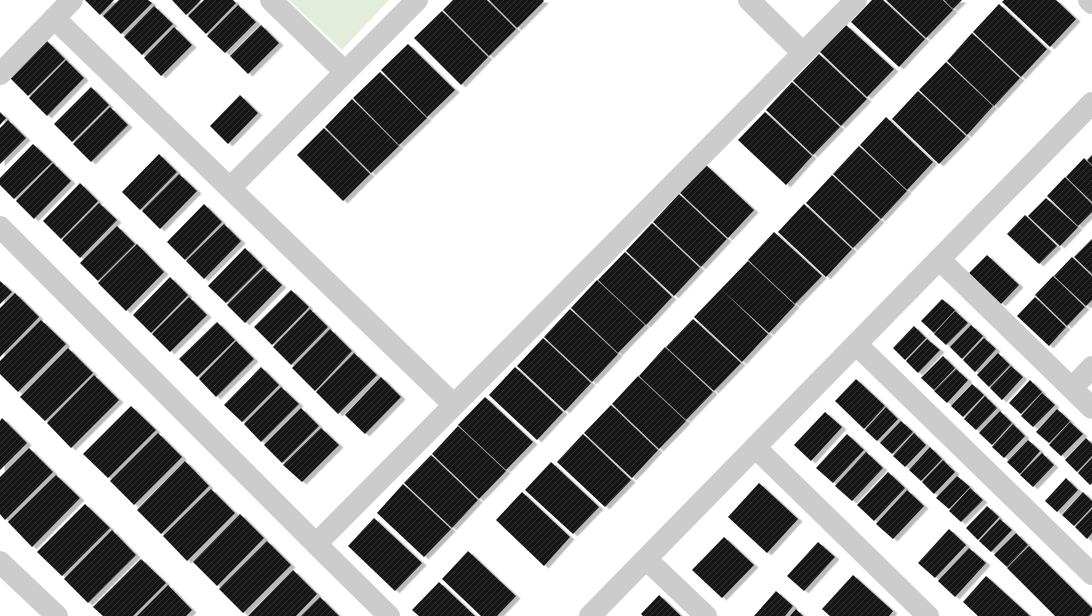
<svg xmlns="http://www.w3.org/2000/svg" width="1092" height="616" font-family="'DM Sans',sans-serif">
<defs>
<pattern id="building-hatch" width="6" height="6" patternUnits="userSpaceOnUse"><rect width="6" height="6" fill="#161616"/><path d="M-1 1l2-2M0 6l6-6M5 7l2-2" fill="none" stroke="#303030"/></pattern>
<filter id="shadow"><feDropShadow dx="4.5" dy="2.5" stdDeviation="0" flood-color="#0004"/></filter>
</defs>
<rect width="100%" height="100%" fill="#fff"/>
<path fill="#e4eddc" d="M289,0H389L342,50Z"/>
<path fill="url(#building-hatch)" filter="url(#shadow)" d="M85,0H114L100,15Z
M119,0H148L152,3L121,34L103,16Z
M172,0H201L186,15Z
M204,0H233L236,3L206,34L188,16Z
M453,0H487L516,29L489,56L443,10Z
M489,0H543L544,1L517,28Z
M872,0H883L925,39L899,67L851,22Z
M886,0H943L953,10L926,38Z
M944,0H962L953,9Z
M1004,0H1056L1076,19L1050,47L1002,2Z
M999,4L1047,49L1021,77L973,32Z
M238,5L256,22L225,53L207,36Z
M154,6L173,24L142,55L124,37Z
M442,11L488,57L461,85L414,38Z
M261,25L279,43L248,74L230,56Z
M846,25L894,69L867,97L820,52Z
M174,27L192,45L161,76L144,58Z
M972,33L1020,78L994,106L947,61Z
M47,41L65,59L28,96L10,78Z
M408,44L455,90L427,117L381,70Z
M819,54L867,99L841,126L793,81Z
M66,60L84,78L47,116L29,98Z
M946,62L993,106L967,135L919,90Z
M380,72L427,118L399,145L353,98Z
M792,82L840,127L813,155L766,110Z
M91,87L109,105L72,142L54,124Z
M918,91L966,136L939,164L892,119Z
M240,95L258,113L228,144L210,126Z
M352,99L399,146L371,173L325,127Z
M110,107L128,125L91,162L73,144Z
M0,112L6,118L0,125Z
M765,112L812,156L786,185L738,140Z
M886,117L933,162L907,190L860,145Z
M8,120L26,138L0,164V128Z
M324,128L370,174L343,201L297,155Z
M33,144L52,162L14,199L0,185V178Z
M859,146L907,191L881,219L833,174Z
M159,154L177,172L140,210L122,192Z
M1092,155V165L1087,160Z
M1084,158L1092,166V202L1066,177Z
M53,163L71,181L34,219L16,201Z
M706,165L754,210L728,238L680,193Z
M179,174L197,191L160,229L142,211Z
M832,175L880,220L853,248L806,203Z
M1065,177L1092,204V212L1078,226L1047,196Z
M80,183L98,201L61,239L43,221Z
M679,194L727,239L701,267L653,222Z
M1046,198L1078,227L1060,246L1028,216Z
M99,203L117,220L80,258L62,240Z
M204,204L222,222L185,260L167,242Z
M804,204L852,249L826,277L778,232Z
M1025,215L1057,246L1039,264L1007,234Z
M652,223L700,268L674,296L626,251Z
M224,224L241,241L204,279L186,261Z
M117,226L135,244L98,281L80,263Z
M774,232L822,276L795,304L748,260Z
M1092,239V274L1074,257Z
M137,244L164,272L126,311L98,283Z
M245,248L263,266L226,303L208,286Z
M625,252L672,297L646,325L598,280Z
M987,255L1019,285L1001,304L969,273Z
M1072,257L1092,276V300L1086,306L1054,276Z
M748,261L795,305L769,333L721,289Z
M264,268L282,285L245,323L227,305Z
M1053,276L1085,307L1067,326L1035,295Z
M170,277L188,295L151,333L133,315Z
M597,280L645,325L618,353L571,308Z
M0,281L12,292L0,304Z
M721,289L768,334L742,362L694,317Z
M291,290L309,307L272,345L254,327Z
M15,293L39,317L0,357V308Z
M189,297L207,315L170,352L152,334Z
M1035,297L1066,327L1049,346L1017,316Z
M942,299L955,310L934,333L921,321Z
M310,309L328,327L291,365L273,347Z
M570,309L618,354L592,382L544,337Z
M955,311L968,323L946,345L934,334Z
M693,319L741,363L714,391L666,347Z
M41,320L66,344L18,392L0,374V361Z
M217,322L235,340L197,377L179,359Z
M971,325L983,336L962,359L950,347Z
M914,326L926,338L905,360L893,348Z
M330,329L352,351L315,391L292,368Z
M543,338L591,383L565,411L517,366Z
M984,338L996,349L975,372L963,360Z
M927,339L940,350L918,373L906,361Z
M236,341L254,359L216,397L199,379Z
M665,347L713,392L686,420L639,376Z
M68,348L93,373L45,421L20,397Z
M354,353L377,375L338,414L316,392Z
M998,353L1010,365L989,387L977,375Z
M943,356L955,368L934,390L921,378Z
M1011,366L1023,377L1002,400L990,388Z
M261,367L279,385L242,422L224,405Z
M515,367L563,412L537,440L489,395Z
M956,369L968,380L947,403L934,391Z
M94,375L119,400L71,448L47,423Z
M638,376L686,421L659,449L612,404Z
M381,377L401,397L365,434L345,415Z
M856,379L885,406L864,429L835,401Z
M1030,380L1042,392L1021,414L1009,403Z
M972,384L984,395L963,417L951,406Z
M281,387L299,404L261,442L244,424Z
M1042,393L1055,405L1033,427L1021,416Z
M985,396L997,408L976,430L964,419Z
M485,397L533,442L506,470L458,425Z
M611,405L658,450L632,478L584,433Z
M131,406L156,430L108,478L83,454Z
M886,407L898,419L877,441L865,430Z
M301,408L319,426L282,463L264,445Z
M1057,409L1070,421L1049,443L1036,432Z
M1000,411L1012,423L992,445L979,433Z
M825,412L842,427L811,461L794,445Z
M2,418L27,443L0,470V421Z
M901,421L913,432L892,454L880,443Z
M1070,422L1083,434L1061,456L1049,445Z
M1013,424L1025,436L1004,458L992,447Z
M458,426L506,471L479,499L432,454Z
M321,428L339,445L302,482L283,465Z
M158,433L182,457L134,505L110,481Z
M914,433L926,445L905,467L893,456Z
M583,434L631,480L605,507L557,462Z
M847,434L864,450L833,483L816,468Z
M1086,438L1092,444V456L1077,472L1065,460Z
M1028,440L1040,451L1020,474L1007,462Z
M930,447L942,459L921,481L909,470Z
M29,448L53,472L5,520L0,514V477Z
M866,452L883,468L852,501L835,486Z
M1042,453L1054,465L1033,487L1020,475Z
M431,455L478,500L452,528L404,483Z
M1092,458V483L1090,485L1078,473Z
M943,460L955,472L934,494L922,482Z
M185,461L209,486L161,534L137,510Z
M551,462L599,507L573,534L525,490Z
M888,472L905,488L874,521L857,505Z
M56,475L80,498L32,547L8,522Z
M957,476L970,487L949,509L936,498Z
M1066,478L1078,490L1057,512L1045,501Z
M759,483L798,519L767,553L728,517Z
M403,484L451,529L424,557L377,513Z
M970,488L983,500L961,522L949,511Z
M211,489L235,513L187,561L163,536Z
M907,490L924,506L893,539L876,524Z
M522,492L570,537L544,566L496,520Z
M1083,492L1092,501V507L1074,526L1062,515Z
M85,504L110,528L62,576L37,552Z
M987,506L999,517L978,540L966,528Z
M1092,509V533L1087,539L1075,527Z
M240,514L264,538L217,586L193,562Z
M374,518L422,563L395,591L348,546Z
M1000,519L1012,530L991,552L979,541Z
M949,529L966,545L935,578L918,563Z
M112,530L136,555L88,603L64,579Z
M1016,533L1028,545L1007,567L994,555Z
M724,537L754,565L722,598L692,570Z
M267,541L291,565L243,613L219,589Z
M818,542L835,557L804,591L787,576Z
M1029,546L1092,608V613L1089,616H1055L1007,568Z
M969,548L986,563L955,597L938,581Z
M468,551L516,596L497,616H481L442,579Z
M141,559L166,583L133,616H103L93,607Z
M293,570L317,594L296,616H248Z
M853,575L893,611L889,616H830L822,609Z
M986,576L1030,616H978L963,602Z
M439,582L475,616H419L412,610Z
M168,585L192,610L186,616H137Z
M776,591L793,606L785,616H754Z
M659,595L681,616H643L641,614Z
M320,597L339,616H301Z
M796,609L803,616H790Z"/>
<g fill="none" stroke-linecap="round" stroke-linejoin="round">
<path stroke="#ccc" stroke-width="22" d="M271,0L345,72
M749,0L803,53
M1089,0L1092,3
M54,18L454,405
M0,74L72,0
M230,188L417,0
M0,227L316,544L389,616
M939,259L1092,408
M856,344L1092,574
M1072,388L1092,367
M755,447L928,616
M316,544L856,0
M646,559L706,616
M0,562L57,616
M590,616L1092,103"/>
</g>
</svg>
